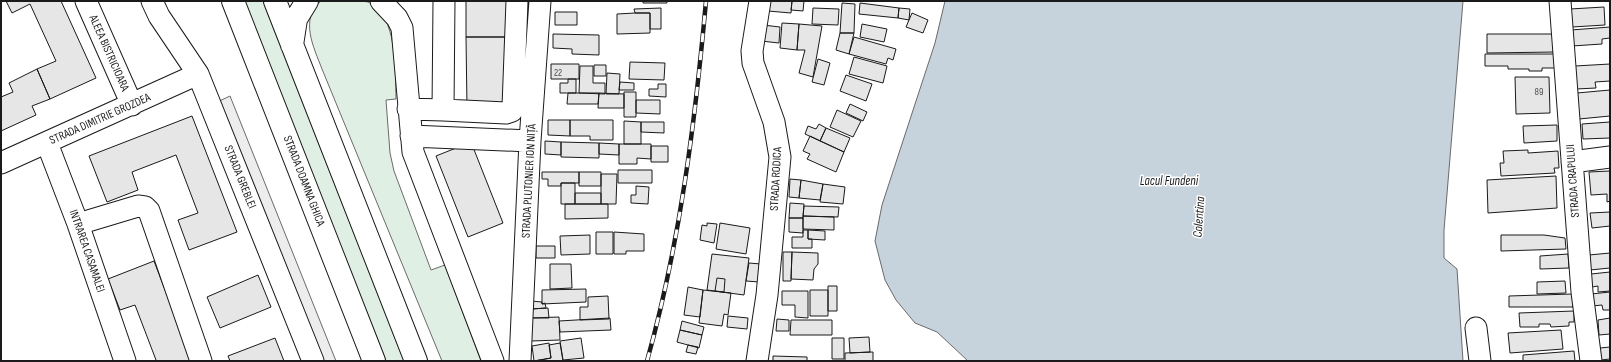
<svg xmlns="http://www.w3.org/2000/svg" width="1611" height="362" font-family="'Sofia Sans Condensed',sans-serif">
<rect width="100%" height="100%" fill="#fff"/>
<path fill="#e0efe3" stroke="#6a6a6a" d="M244,1H263L404,361H386Z
M321,1C330,1 360,0 368,2C398,15 395,71 396,99L386,100L390,153L394,171L431,270L445,265L481,361H442L322,69C314,48 299,19 321,1Z"/>
<path fill="#ededed" stroke="#6a6a6a" d="M230,96L336,361H313L211,105Z"/>
<path fill="#c6d2dc" stroke="#6a6a6a" d="M945,1H1463L1444,230V258L1457,269L1463,361H968L937,332L915,323L896,300L885,280L875,241L882,205L935,43Z"/>
<path fill="#e6e6e6" stroke="#1a1a1a" d="M6,1H61L96,78L50,99L37,69L56,61L30,4L12,13Z
M466,1H509V37H466Z
M643,1H667V3H643Z
M769,1H792L791,13L768,11Z
M792,1H804L803,11L791,10Z
M842,3L855,4L854,33H840Z
M860,3L899,8L898,18L859,14Z
M1604,7L1605,25L1572,27L1570,9Z
M661,8V29H650V13H635L634,9Z
M813,8L839,9L838,25L812,24Z
M899,8L910,9L909,20L898,18Z
M555,12H577V25H555Z
M635,13H650V33L617,34V14Z
M912,13L928,20L923,33L906,27Z
M782,23L799,24L797,50L780,48Z
M799,24L822,26L813,77L799,73L805,50H797Z
M862,24L887,29L884,42L860,37Z
M763,25L780,27L779,43L761,41Z
M1610,27V38L1602,39V44L1572,46L1571,30Z
M840,33H854L849,54L836,50Z
M553,34L599,35V55L572,54V49L553,48Z
M1487,34H1554L1555,52L1487,53Z
M466,37H509V109H467Z
M854,37L896,49L893,60L888,58L886,64L849,54Z
M1485,54H1555V68H1542V71H1529V69H1508V66H1485Z
M854,57L887,66L883,83L849,74Z
M818,59L830,63L824,85L812,82Z
M630,62L665,63L664,80L629,79Z
M551,64H579V79H551Z
M1610,64V81L1595,82L1596,88L1576,89L1575,66Z
M594,65H606V76H594Z
M580,66H593V83H605V94L579,93Z
M37,69L50,99L32,106L36,115L1,131V97L13,92L9,83Z
M607,73L620,74L619,94H606Z
M846,75L872,84L866,101L840,91Z
M1515,77H1549L1550,113L1516,114Z
M568,79H576V93H560V83H568Z
M620,82L634,83V90H619Z
M658,84H666V97L649,96V89H658Z
M1610,90V116L1579,119L1577,93Z
M624,92H636V117H624Z
M568,93H599L598,104H567Z
M599,93L624,94V108H598Z
M636,100H660V114L636,113Z
M850,104L867,112L863,121L846,113Z
M837,110L861,121L853,137L830,127Z
M192,116L237,232L189,250L178,220L198,213L176,155L132,172L138,190L107,202L89,156Z
M548,120H570V136L548,135Z
M570,120H613V140H590V136H570Z
M624,121L641,122V144H624Z
M641,122H664V133L641,132Z
M1610,122V138L1583,139L1582,124Z
M819,124L826,128L820,141L805,134L808,126L816,129Z
M1557,125V141L1524,143L1523,126Z
M826,128L850,138L844,152L820,141Z
M810,136L844,152L836,172L807,159L810,154L803,151Z
M545,141L561,142V155L545,154Z
M471,142L503,223L468,237L436,156Z
M561,142L599,143V158L561,157Z
M599,143L619,144V155L599,154Z
M619,144H651V159L637,158V164H619Z
M651,146H668V162H651Z
M1528,150V153L1558,151L1559,168H1554L1555,173L1501,176L1500,163H1504L1503,151Z
M618,170H652V183H618Z
M1610,171V201L1607,202V194L1591,195L1589,172Z
M542,172H579V183H561V186H548V179H542Z
M579,172H601V186H579Z
M601,174H617L616,204H601Z
M1556,176L1557,208L1488,213L1487,180Z
M790,179L801,180L799,198L789,197Z
M801,180L823,184L820,200L799,198Z
M561,183H575V204H561Z
M823,184L845,187L843,204L820,202Z
M636,186L649,187L648,204L631,203V195H636Z
M575,193H601V204H575Z
M790,203L804,204L803,218H789Z
M565,204H608V218L565,219Z
M804,206L839,207L838,217L803,216Z
M1610,212V226L1592,228L1590,213Z
M803,216L834,217V230L803,229Z
M789,218H803V233L789,232Z
M707,223L717,224L714,243L700,240L702,225L707,226Z
M720,223L750,228L746,254L716,249Z
M803,230H808V239H812V248H792V237H803Z
M808,230L825,231V240L808,239Z
M596,232H613V254H596Z
M614,232L644,234V251H626V254H614Z
M590,235V254L561,255L560,236Z
M1501,235H1544L1565,238L1566,249L1501,251Z
M536,246H555V258H536Z
M783,252H792L791,281H783Z
M792,252L818,253V264L814,269L813,280L791,279Z
M1610,253V268L1590,270L1589,255Z
M712,254L749,258L744,295L707,290Z
M1568,254L1569,268L1540,269V256Z
M154,261L192,361H154L156,360L135,305L120,310L108,279Z
M749,263L761,264L759,282L746,281Z
M550,264H571L572,288L550,289Z
M1610,272V291L1598,292V286L1592,287L1591,274Z
M258,275L271,307L220,328L207,297Z
M717,278L725,279L724,292L715,291Z
M1565,281L1566,293L1537,294V282Z
M828,286H837V311H828Z
M688,287L703,290L700,317L684,315Z
M586,289V302L542,304V290Z
M703,290L731,293L728,315L724,314L722,326L699,323Z
M810,290H828V316H810Z
M782,291H808V318L795,317V305H782Z
M1610,292V310H1603L1602,305L1592,306L1591,294Z
M1572,294L1573,307H1509V296Z
M608,296L609,319L580,320V307H588V297Z
M531,301L542,302V304L545,303L546,308L531,309Z
M548,308L549,318H531V309Z
M1574,311V322H1569V326L1551,327L1550,324H1539V327H1520L1519,313Z
M728,316L748,318L747,329L727,327Z
M559,317L560,340L531,341L530,318Z
M610,318L611,330L560,332L559,321Z
M1610,318V334L1599,335L1598,320Z
M777,319L789,320V331H776Z
M791,320H832V335H790Z
M682,321L704,327L702,335L680,330Z
M680,330L702,335L699,348L677,342Z
M1561,330L1563,349L1510,353L1508,333Z
M869,337L870,352L850,353L849,338Z
M275,338L284,361H230L228,356Z
M581,338L584,358L563,360L560,341Z
M832,338H844V359H832Z
M549,343L551,358L534,361L532,346Z
M560,343L563,361H534L551,358L549,345Z
M688,345L698,347L696,354L686,352Z
M1610,347V359L1601,360L1600,348Z
M1574,351L1575,361H1523V355Z
M873,352V361H845V353Z
M773,356L807,357V361H773Z"/>
<g fill="none" stroke-linecap="round" stroke-linejoin="round">
<g stroke="#1a1a1a" stroke-width="23">
<path id="minor" d="M86,1L132,105
M152,1L159,16L198,74L313,361
M381,1L397,18L402,28L413,152L493,361
M444,1L443,110L506,113L512,111L513,107L517,1
M1560,1L1582,292L1591,361
M408,109L443,110
M411,136L530,141
M47,143L78,224L125,361
M1572,162L1610,157
M1,163L198,74
M78,224L138,206L145,207L149,211L201,361
M1476,328L1480,361
M520,361L530,141L540,1
M757,361L767,295L780,157L774,122L753,63L752,51L760,1"/>
</g>
<g stroke="#1a1a1a" stroke-width="24">
<path id="major" d="M233,1L374,361
M275,1L416,361
M292,45L296,19L307,1"/>
</g>
<use href="#minor" stroke="#fff" stroke-width="21"/>
<use href="#major" stroke="#fff" stroke-width="22"/>
<g stroke="#1a1a1a" stroke-width="4.5">
<path id="rail" d="M647,361C680,243 695,123 706,1"/>
</g>
<use href="#rail" stroke="#fff" stroke-width="3" stroke-dasharray="9" stroke-linecap="butt"/>
</g>
<g text-anchor="middle" dominant-baseline="central" stroke-width="3" stroke-linejoin="round" paint-order="stroke">
<g font-size="10" fill="#4d4d4d">
<text x="558" y="73">22</text>
<text x="1539" y="92">89</text>
</g>
<g font-size="12" fill="#1a1a1a" stroke="#fff">
<text transform="translate(109 53) rotate(66)">ALEEA BISTRICIOARA</text>
<text transform="translate(100 119) rotate(-24)">STRADA DIMITRIE GROZDEA</text>
<text transform="translate(240 177) rotate(68)">STRADA GREBLEI</text>
<text transform="translate(776 179) rotate(-87)">STRADA RODICA</text>
<text transform="translate(304 181) rotate(69)">STRADA DOAMNA GHICA</text>
<text transform="translate(529 181) rotate(-87)">STRADA PLUTONIER ION NIȚĂ</text>
<text transform="translate(1573 181) rotate(-94)">STRADA CRAPULUI</text>
<text transform="translate(87 251) rotate(71)">INTRAREA CASAMALEI</text>
</g>
<g font-size="13" font-style="italic" fill="#1a1a1a" stroke="#fff">
<text x="1169" y="181">Lacul Fundeni</text>
<text transform="translate(1199 217) rotate(-86)">Colentina</text>
</g>
</g>
<rect width="1611" height="362" fill="none" stroke="#1a1a1a" stroke-width="4"/>
</svg>
